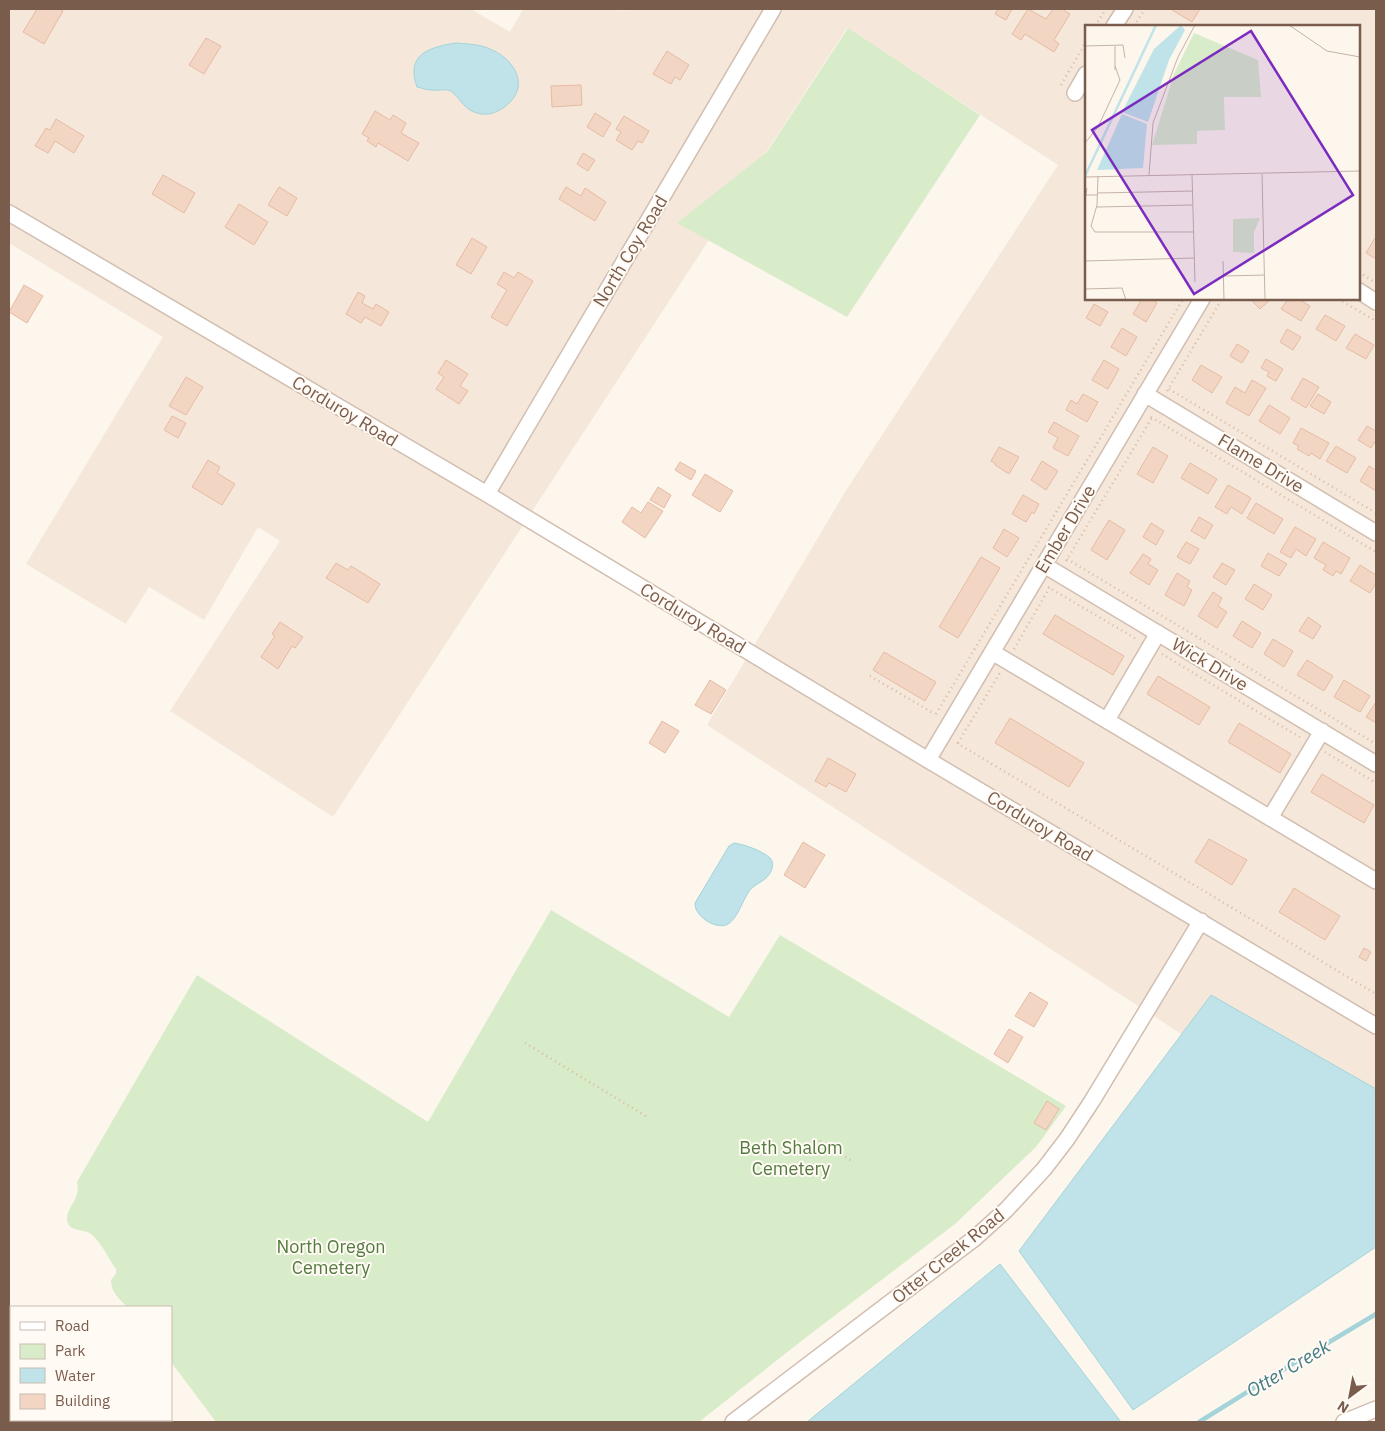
<svg xmlns="http://www.w3.org/2000/svg" width="1385" height="1431" font-family="'IBM Plex Sans',sans-serif">
<rect width="100%" height="100%" fill="#fdf6ec"/>
<path fill="#f5e8da" fill-rule="evenodd" d="M9,9H471L510,32L523,9H619L624,11L626,9H1376V1161L707,725L845,492L1058,165L847,28L333,817L170,711L280,541L258,527L204,620L149,587L126,624L26,564L163,337L9,243ZM1086,26H1359V299H1086Z"/>
<path fill="#d8ecc9" d="M848,28L980,115L847,317L677,223L767,152Z
M551,910L729,1017L780,935L1066,1106L1036,1147L955,1224L800,1342L699,1422H216L171,1362V1307H127C119,1299 111,1292 111,1280L116,1274V1269C108,1258 102,1243 91,1234C83,1228 68,1233 67,1219C67,1210 73,1205 76,1197C78,1192 78,1187 77,1182L197,975L428,1122Z"/>
<path fill="#bfe3e8" stroke="#a5d3da" d="M456,43C468,44 479,44 490,49C517,60 531,89 503,108C497,112 490,115 482,114C462,112 459,93 448,90C443,89 437,91 432,90C427,90 422,88 417,87C405,54 430,47 456,43Z
M734,843C743,844 763,851 770,858C774,862 773,868 770,873C766,881 756,883 750,890C742,900 738,920 726,925C715,929 694,916 695,903L729,846Z
M1211,995L1376,1089V1247L1133,1410L1019,1251Z
M1000,1264L1121,1422H807Z"/>
<g fill="none" stroke-linecap="round" stroke-linejoin="round">
<path stroke="#a5d3da" stroke-width="4.5" d="M1199,1422L1281,1371L1376,1314"/>
</g>
<path fill="#f3d5c3" stroke="#e6bba3" d="M37,9H59L63,11L44,44L23,32Z
M998,9H1012L1006,20L995,14Z
M1028,9L1046,19L1053,9H1062L1070,14L1054,40L1059,44L1054,52L1025,34L1021,40L1012,34Z
M1172,9H1200L1192,22L1172,10Z
M206,38L221,46L204,74L189,65Z
M667,51L689,65L680,80L675,77L671,84L653,74Z
M581,85L582,105L552,107L551,86Z
M375,111L390,120L393,115L406,123L401,133L419,143L408,161L378,143L376,147L367,141L369,138L362,134Z
M595,113L611,123L603,137L587,127Z
M624,116L649,131L642,143L638,141L632,150L616,140L621,132L616,129Z
M56,119L84,136L74,153L55,141L48,153L35,146L46,128L50,130Z
M583,153L595,160L588,171L577,164Z
M163,175L195,193L184,213L152,194Z
M279,187L297,198L287,216L268,205Z
M566,187L581,196L585,188L606,202L595,221L559,199Z
M239,204L268,222L254,245L225,227Z
M472,238L487,247L471,274L456,265Z
M1375,238L1376,239V259L1366,253Z
M504,272L514,278L518,272L533,281L507,326L491,317L507,290L497,284Z
M24,285L43,296L27,323L9,312Z
M358,292L365,296L362,303L373,309L376,304L389,312L381,326L365,317L361,323L346,314Z
M1142,299H1151L1157,303L1146,322L1133,314Z
M1250,299H1271L1260,309Z
M1288,299H1298L1310,306L1301,321L1281,309Z
M1094,304L1108,312L1100,326L1086,318Z
M1325,315L1345,326L1336,341L1316,329Z
M1122,328L1137,337L1126,356L1111,347Z
M1287,329L1301,337L1293,350L1280,342Z
M1355,334L1374,345L1366,359L1346,348Z
M1237,344L1249,351L1242,363L1230,356Z
M1266,359L1283,369L1276,381L1267,376L1269,372L1261,368Z
M446,360L468,374L460,386L468,391L459,404L436,389L444,377L438,373Z
M1104,360L1119,369L1108,389L1092,380Z
M1201,365L1222,377L1212,393L1192,380Z
M186,377L203,387L186,415L169,406Z
M1303,378L1319,387L1306,408L1291,399Z
M1252,380L1266,388L1249,416L1226,403L1235,387L1245,393Z
M1083,394L1098,402L1087,422L1066,410L1071,400L1077,404Z
M1318,394L1331,402L1324,414L1310,406Z
M1269,405L1290,418L1280,434L1259,421Z
M172,416L186,423L178,438L164,430Z
M1054,422L1079,436L1068,456L1053,448L1058,438L1048,432Z
M1367,426L1376,431V440L1371,448L1358,440Z
M1301,428L1329,443L1320,459L1311,453L1309,456L1297,449L1299,446L1293,443Z
M1336,446L1356,458L1347,473L1326,461Z
M999,447L1019,457L1009,474L995,465L996,464L991,461Z
M1153,447L1168,456L1153,483L1137,474Z
M208,460L220,467L217,473L235,484L222,505L192,487Z
M1042,461L1058,471L1046,490L1031,480Z
M680,462L696,471L691,480L675,470Z
M1190,463L1217,479L1208,494L1181,478Z
M1369,466L1376,470V491L1360,481Z
M705,474L733,491L720,512L692,495Z
M1228,485L1251,498L1242,514L1231,507L1227,514L1215,507Z
M658,487L671,495L664,508L650,500Z
M1023,495L1039,504L1034,514L1032,512L1026,522L1012,514Z
M648,502L663,511L645,538L622,522L632,507L641,513Z
M1256,503L1283,519L1274,534L1247,518Z
M1199,517L1213,525L1205,539L1191,531Z
M1109,520L1125,530L1107,560L1091,550Z
M1151,523L1164,531L1156,545L1143,537Z
M1295,527L1316,539L1306,556L1296,549L1291,558L1280,552Z
M1004,529L1019,538L1007,557L993,548Z
M1186,542L1199,549L1190,564L1177,557Z
M1323,542L1350,558L1341,574L1336,571L1333,576L1323,570L1326,565L1314,558Z
M1268,553L1287,564L1279,576L1261,566Z
M1143,554L1151,559L1148,564L1158,570L1149,585L1130,573Z
M981,557L1000,568L958,638L939,627Z
M336,563L348,570L351,566L380,584L368,603L326,578Z
M1222,563L1235,570L1226,585L1213,577Z
M1360,565L1376,575V583L1370,593L1350,581Z
M1177,573L1190,581L1187,587L1192,590L1184,606L1165,595Z
M1254,584L1272,595L1263,610L1245,599Z
M1213,592L1222,598L1218,606L1227,612L1217,628L1198,616Z
M1055,615L1124,656L1113,675L1043,634Z
M1308,617L1321,626L1313,639L1299,631Z
M1242,621L1261,633L1252,648L1233,636Z
M280,622L303,637L295,648L292,646L278,669L261,657L275,636L272,634Z
M1273,639L1293,651L1284,667L1264,654Z
M884,652L936,682L925,701L873,670Z
M1307,660L1333,676L1324,691L1297,675Z
M1158,676L1210,707L1199,725L1147,694Z
M710,680L726,690L711,714L695,705Z
M1344,680L1370,696L1360,712L1334,697Z
M1376,702V723L1366,717Z
M1010,718L1084,763L1069,787L995,743Z
M662,721L679,731L665,753L649,743Z
M1239,723L1291,754L1280,773L1228,742Z
M828,758L856,774L846,792L829,783L826,787L815,781Z
M1322,774L1374,805L1364,823L1311,792Z
M1209,839L1247,860L1232,885L1195,862Z
M803,842L825,855L805,888L784,875Z
M1294,888L1340,916L1325,940L1279,912Z
M1364,948L1371,952L1366,961L1359,957Z
M1030,992L1048,1003L1034,1027L1015,1016Z
M1009,1029L1023,1037L1008,1063L994,1054Z
M1047,1101L1059,1109L1046,1130L1034,1123Z"/>
<g fill="none" stroke-linecap="round" stroke-linejoin="round">
<g stroke="#d1beb0" stroke-width="18">
<path id="minor" d="M1114,26L1125,9
M1075,93L1086,74
M9,213L487,494L928,760L1376,1026
M1359,291L1376,302
M1145,394L1376,533
M487,494L773,9
M1044,565L1376,764
M992,652L1376,881
M1107,720L1158,633
M928,760L1202,299
M1270,818L1322,731
M733,1422L975,1238L1006,1210L1044,1169L1067,1139L1092,1101L1201,921
M1344,1422L1376,1409"/>
</g>
<path stroke="#d9b8a5" stroke-width="2.5" stroke-dasharray="1 4" stroke-linecap="butt" d="M1095,26L1106,9
M1134,26L1145,9
M1061,85L1086,42
M1359,272L1376,283
M1338,299L1376,321
M1169,389L1376,513
M1167,391L1222,299
M1151,417L1376,552
M1067,559L1376,744
M1066,561L1153,416
M1048,587L1138,640
M1014,649L1051,585
M1162,654L1301,738
M870,676L935,714
M936,714L1183,299
M957,743L1376,994
M958,743L1001,671
M1325,752L1376,783
M525,1043L649,1118
M820,1141L852,1161"/>
<use href="#minor" stroke="#fff" stroke-width="15"/>
</g>
<g text-anchor="middle" dominant-baseline="central" stroke-width="4" stroke-linejoin="round" paint-order="stroke">
<g font-size="18" fill="#7a5c4d" stroke="#fffaf3">
<text transform="translate(630 251) rotate(-59)">North Coy Road</text>
<text transform="translate(345 411) rotate(31)">Corduroy Road</text>
<text transform="translate(1261 463) rotate(31)">Flame Drive</text>
<text transform="translate(1065 529) rotate(-59)">Ember Drive</text>
<text transform="translate(693 618) rotate(31)">Corduroy Road</text>
<text transform="translate(1210 664) rotate(31)">Wick Drive</text>
<text transform="translate(1040 826) rotate(31)">Corduroy Road</text>
<text transform="translate(948 1256) rotate(-39)">Otter Creek Road</text>
</g>
<g font-size="18" fill="#537a41" stroke="#fffaf3">
<text x="791" y="1147">Beth Shalom<tspan x="791" dy="21">Cemetery</tspan></text>
<text x="331" y="1246">North Oregon<tspan x="331" dy="21">Cemetery</tspan></text>
</g>
<g font-size="19" font-style="italic" fill="#437c86" stroke="#fffaf3">
<text transform="translate(1288 1368) rotate(-31)">Otter Creek</text>
</g>
</g>
<g transform="translate(1085 25)">
<rect width="275" height="275" fill="#fdf6ec"/>
<path d="M109,8L173,35L176,72H139L140,105L112,106V119L67,120L89,49ZM175,193L169,207V228L148,227V194Z" fill="#d8ecc9"/>
<path d="M96,0L100,5L84,35L63,97L37,87L69,24ZM37,89L62,99L58,143L12,145Z" fill="#bfe3e8"/>
<path fill="none" stroke="#bfe3e8" stroke-width="2.5" d="M0,151L71,0"/>
<path fill="none" stroke="#c5b3a7" stroke-width="1" d="M204,0L242,26L275,32M0,21L38,20L40,33M30,21V45M0,118L13,102L35,55L30,41M107,149L110,257M177,149L180,275M64,150L68,98L93,32L110,0M13,151L12,180L6,201L10,207H109M0,152L275,146M2,163L1,170H13M13,168L108,166M12,182L108,180M0,236L109,233M138,236L139,275M139,251L180,250M0,264L37,263L41,275"/>
<path fill="#7b2cbf" fill-opacity="0.15" stroke="#7b2cbf" stroke-width="2.5" d="M166,6L268,170L109,269L7,105Z"/>
<rect width="275" height="275" fill="none" stroke="#7a5c4d" stroke-width="2.5"/>
</g>
<rect width="1385" height="1431" fill="none" stroke="#7a5c4d" stroke-width="20"/>
<rect x="10" y="1306" width="162" height="115" fill="#fffaf3" stroke="#cabbb1"/>
<rect x="20" y="1322" width="25" height="8" fill="#ffffff" stroke="#cabbb1"/>
<text x="55" y="1331" font-size="15" fill="#7a5c4d">Road</text>
<rect x="20" y="1344" width="25" height="15" fill="#d8ecc9" stroke="#cabbb1"/>
<text x="55" y="1356" font-size="15" fill="#7a5c4d">Park</text>
<rect x="20" y="1368" width="25" height="15" fill="#bfe3e8" stroke="#cabbb1"/>
<text x="55" y="1381" font-size="15" fill="#7a5c4d">Water</text>
<rect x="20" y="1394" width="25" height="15" fill="#f3d5c3" stroke="#cabbb1"/>
<text x="55" y="1406" font-size="15" fill="#7a5c4d">Building</text>
<g transform="translate(1350 1396) rotate(212)" stroke="#fffaf3" stroke-width="4" paint-order="stroke">
<path d="M0-4L9 19L0 12L-9 19Z" fill="#7a5c4d"/>
<text y="-8" font-size="14" font-weight="bold" text-anchor="middle" fill="#7a5c4d">N</text>
</g>
</svg>
